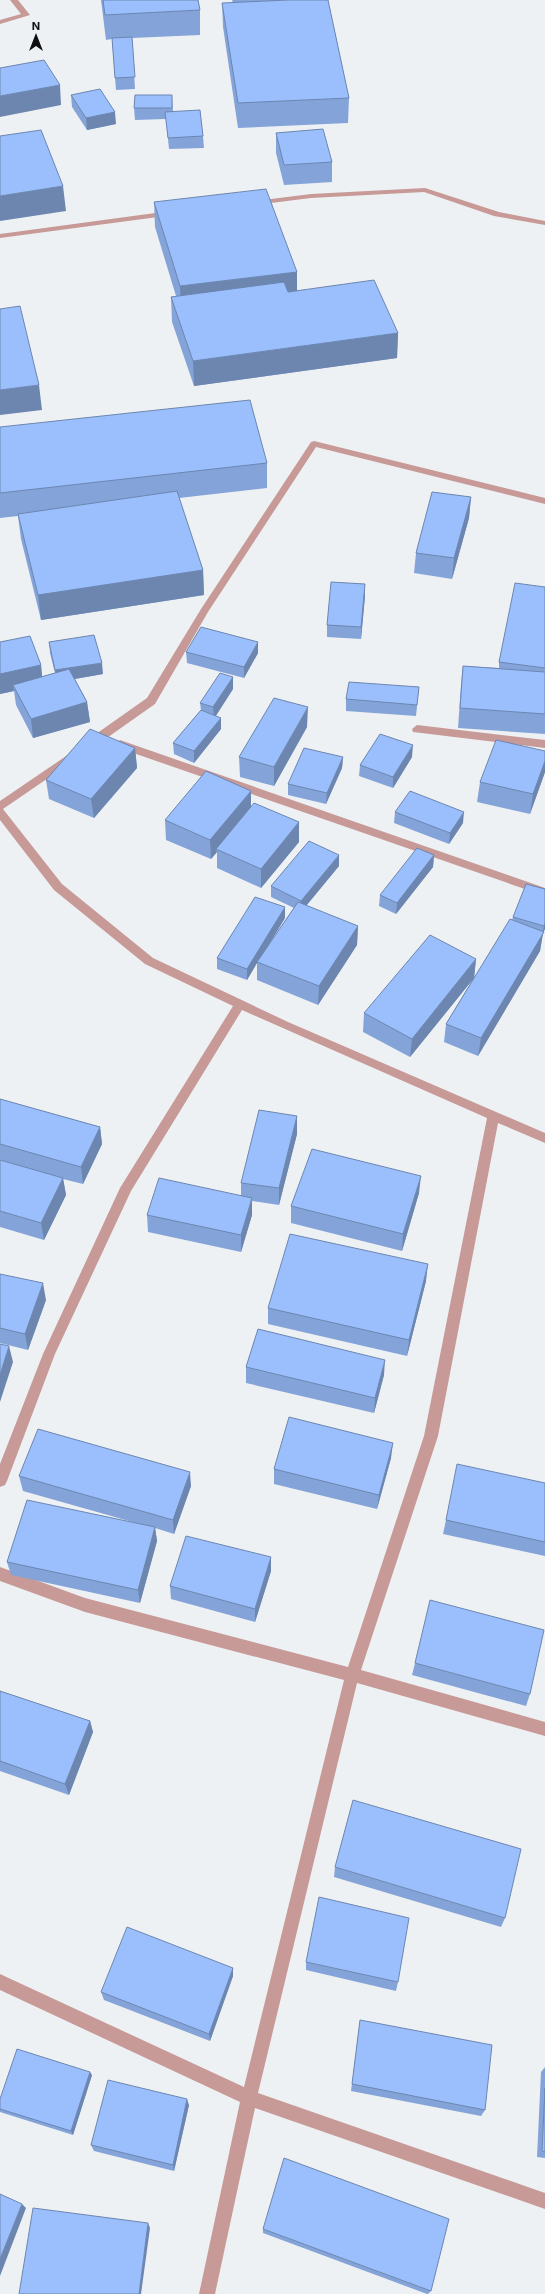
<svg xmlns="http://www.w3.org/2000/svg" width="545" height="2294" font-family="Inter,sans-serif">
<rect width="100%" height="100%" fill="#eef1f4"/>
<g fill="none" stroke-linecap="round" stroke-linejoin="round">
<path fill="#c79a97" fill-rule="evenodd" d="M10,0H18L30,15L0,24V20L21,14Z
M425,188L499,212L545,221V225L494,216L424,192L311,198L255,205L251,203L255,201L311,194Z
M170,211H173V215L0,238V234Z
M314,441L545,498V504L316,447L208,612L155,704L94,747H86L85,744L86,741L147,698L201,609L311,442Z
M417,725L545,740V748L413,732L412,729Z
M120,740L545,888V896L116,747L115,744Z
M72,752L77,756L76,759L3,809L62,884L153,958L288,1022L545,1133V1143L498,1123L438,1436L361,1670L545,1722V1736L357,1683L258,2093L545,2193V2209L255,2108L215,2294H199L240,2102L0,1990V1974L244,2087L344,1680L85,1612L0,1581V1567L85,1598L348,1667L424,1436L487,1118L242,1010L131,1191L55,1354L7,1481L5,1485L0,1487V1464L43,1354L120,1188L233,1006L145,964L54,890L0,820V801Z"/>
</g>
<path fill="#84a4d9" d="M101,0H198L200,10V35L132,38L135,89L116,90L112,39L106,40Z
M232,0H328L349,98L348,123L238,128L223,27L222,3H233Z
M71,95L116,124L87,130L72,107Z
M172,95L173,111L203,136L204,148L169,149L166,119L135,120L134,108Z
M276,133L332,162V182L284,185L276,153Z
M154,202L297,272V290L398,333L397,358L194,386L172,322L171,297L176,296L155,227Z
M0,427L267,463V488L179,498L203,570L204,595L41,620L21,539L18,516L0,518Z
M471,497L469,518L452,579L414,573L416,553Z
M545,587V734L458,728L461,685L463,666L499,668V662Z
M365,596L361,639L327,637V625Z
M0,642L41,665L42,677L55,673L50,653L49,642L103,674L75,679L87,702L90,722L33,738L16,705L14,691L0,694Z
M186,652L258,653L244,678L187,663Z
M233,677V689L215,716L221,718V729L194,763L174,754L173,743L201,710L200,703Z
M419,687L416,716L346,711V699Z
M307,727L274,786L240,777L239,757Z
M135,748L137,768L94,818L49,799L46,780Z
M545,751V772L530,814L477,802L480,782Z
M343,757L342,768L326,804L288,795V784Z
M412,757L393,788L359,776L360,765Z
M251,791V807L299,822V842L261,888L217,868V852L211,859L166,840L165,820Z
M395,812L463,823L449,844L394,823Z
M434,855L433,867L396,914L379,906L380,895Z
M339,866L306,906L358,926L357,945L318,1005L257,980V963L247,980L217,969V958L285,918L267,948L294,908L271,897V886Z
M545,889V929L543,933L540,951L478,1056L444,1042L446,1024L473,979L410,1057L363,1032L364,1013L476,959L474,978L512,920L513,917Z
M0,1099L100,1127L102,1144L83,1184L63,1179L66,1195L44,1240L0,1227Z
M297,1116V1134L279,1205L252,1201V1215L241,1252L148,1232L147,1215L241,1196V1183Z
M419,1193L402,1251L291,1223V1206Z
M0,1274L46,1300L28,1350L0,1343Z
M426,1281L407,1356L268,1324V1308Z
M246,1367L384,1375L374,1413L246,1383Z
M391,1458L377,1509L274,1484V1469Z
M19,1476L191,1486L174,1534L155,1528L157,1541L140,1603L11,1575L7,1562L136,1523L23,1491Z
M545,1483V1556L443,1534L446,1520Z
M271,1571L255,1622L171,1599L170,1586Z
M415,1663L530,1694L526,1706L412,1675Z
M0,1691L90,1721L93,1732L69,1795L0,1771Z
M335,1867L505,1918L501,1927L334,1877Z
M306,1962L398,1982L396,1991L306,1970Z
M233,1968V1976L210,2041L104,2000L101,1992Z
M360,2020L485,2110L481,2116L351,2091Z
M545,2067V2158L537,2157L541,2072Z
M92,2075L73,2135L0,2112V2099Z
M189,2105L174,2171L94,2151L91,2145Z
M263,2229L431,2291L428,2294H427L263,2233Z"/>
<path fill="#6c86b0" d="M60,85L61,105L0,117V96Z
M115,112L116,124L87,130L86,118Z
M63,186L66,211L0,221V196Z
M297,272V298L181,311L180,286Z
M398,333L397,358L194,386L193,361Z
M39,385L42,410L0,415V390Z
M471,497L469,518L452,579L454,558Z
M203,570L204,595L41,620L38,595Z
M365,584V596L361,639V627Z
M258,642V653L244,678V667Z
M102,663L103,674L57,682L55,670Z
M41,665L43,685H13L14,691L0,694V674Z
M233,677V689L214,719L213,707Z
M87,702L90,722L33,738L31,719Z
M308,707L307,727L274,786V767Z
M221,718V729L194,763V751Z
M413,745L412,757L393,788V777Z
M135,748L137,768L94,818L91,799Z
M343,757L342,768L326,804L327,793Z
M545,761V772L530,814L533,794Z
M251,791V810L216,849L217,852L211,859L210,840Z
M464,812L463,823L449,844L450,833Z
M299,822V842L261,888V869Z
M339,855V866L301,912V901Z
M434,855L433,867L396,914L397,903Z
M285,907V918L258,962H257V963L247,980V969Z
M545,923V929L543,933L540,951L478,1056L481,1038L542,934Z
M358,926L357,945L318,1005L319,986Z
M476,959L474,978L410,1057L412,1039Z
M297,1116V1134L279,1205V1188Z
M100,1127L102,1144L83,1184L81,1167Z
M421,1176L419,1193L402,1251L403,1234Z
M63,1178L66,1195L44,1240L41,1223Z
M252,1198V1215L241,1252V1235Z
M428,1264L426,1281L407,1356L409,1340Z
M43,1283L46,1300L28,1350L25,1334Z
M9,1346L13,1362L0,1402V1375Z
M385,1360L384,1375L374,1413L375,1398Z
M393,1443L391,1458L377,1509L379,1495Z
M190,1472L191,1486L174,1534L173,1520Z
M155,1527L157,1541L140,1603L138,1590Z
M271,1557V1571L255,1622V1609Z
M90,1721L93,1732L69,1795L65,1784Z
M233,1968V1976L210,2041L209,2034Z
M90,2072L92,2075L73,2135L71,2131Z
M187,2099L189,2105L174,2171L173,2165Z
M22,2204L26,2208L0,2276V2259Z
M148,2223L150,2228L141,2294H139Z"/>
<path fill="#9abffc" stroke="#6c86b0" d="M103,0H198L200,10L105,15Z
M288,0H328L349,98L238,103L222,3Z
M132,37L135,77L115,78L112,38Z
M44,60L60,85L0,96V68Z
M100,89L115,112L86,118L71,95Z
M135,95H172V108H134Z
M200,110L203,136L168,138L165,112Z
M323,129L332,162L284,165L276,133Z
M41,130L63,186L0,196V136Z
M266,189L297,272L180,286L154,202Z
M374,280L398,333L193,361L171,297L284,282L288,292Z
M20,306L39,385L0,390V309Z
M250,400L267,463L0,493V427Z
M177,491L203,570L38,595L18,514Z
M432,492L471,497L454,558L416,553Z
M331,582L365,584L361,627L327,625Z
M515,583L545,587V668L499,662Z
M201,627L258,642L244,667L186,652Z
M94,635L102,663L55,670L49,642Z
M30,636L41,665L0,674V642Z
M463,666L545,672V714L460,708Z
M69,669L87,702L31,719L13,685Z
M220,673L233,677L213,707L200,703Z
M349,682L419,687L417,705L346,699Z
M274,698L308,707L274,767L239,757Z
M201,710L221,718L194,751L173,743Z
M90,729L135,748L91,799L46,780Z
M380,734L413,745L393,777L360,765Z
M496,740L545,751V761L533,794L480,782Z
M304,748L343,757L327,793L288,784Z
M206,771L251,791L210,840L165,820Z
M410,791L464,812L450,833L395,812Z
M254,803L299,822L261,869L216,849Z
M309,841L339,855L301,901L271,886Z
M417,848L434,855L397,903L380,895Z
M526,884L545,889V923L544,926L513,917Z
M255,897L285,907L247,969L217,958Z
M298,902L358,926L319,986L257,962Z
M510,919L544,932L481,1038L446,1024Z
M430,935L476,959L412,1039L364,1013Z
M0,1099L100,1127L81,1167L0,1144Z
M259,1110L297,1116L279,1188L241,1183Z
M312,1149L421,1176L403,1234L291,1206Z
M0,1160L63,1178L41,1223L0,1211Z
M159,1178L252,1198L241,1235L147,1215Z
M290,1234L428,1264L409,1340L268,1308Z
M0,1274L43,1283L25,1334L0,1328Z
M258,1329L385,1360L375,1398L246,1367Z
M0,1344L9,1346L0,1375Z
M289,1417L393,1443L379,1495L274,1469Z
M38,1429L190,1472L173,1520L19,1476Z
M457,1464L545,1483V1542L446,1520Z
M27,1500L155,1527L138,1590L7,1562Z
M186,1536L271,1557L255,1609L170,1586Z
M430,1600L544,1630L530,1694L415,1663Z
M0,1691L90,1721L65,1784L0,1761Z
M353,1800L521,1849L505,1918L335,1867Z
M319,1897L409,1918L398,1982L306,1962Z
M127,1927L233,1968L209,2034L101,1992Z
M360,2020L492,2045L485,2110L352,2084Z
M17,2049L90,2072L71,2131L0,2109V2099Z
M108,2080L187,2099L173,2165L91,2145Z
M545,2088V2152L542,2151Z
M284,2158L449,2219L431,2291L263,2229Z
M0,2194L22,2204L0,2259Z
M33,2208L148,2223L139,2294H19Z"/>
<g transform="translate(36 36)" stroke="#eef1f4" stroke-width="3" paint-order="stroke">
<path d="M0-3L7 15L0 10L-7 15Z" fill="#0f1011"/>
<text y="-6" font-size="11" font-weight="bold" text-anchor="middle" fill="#0f1011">N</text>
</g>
</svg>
